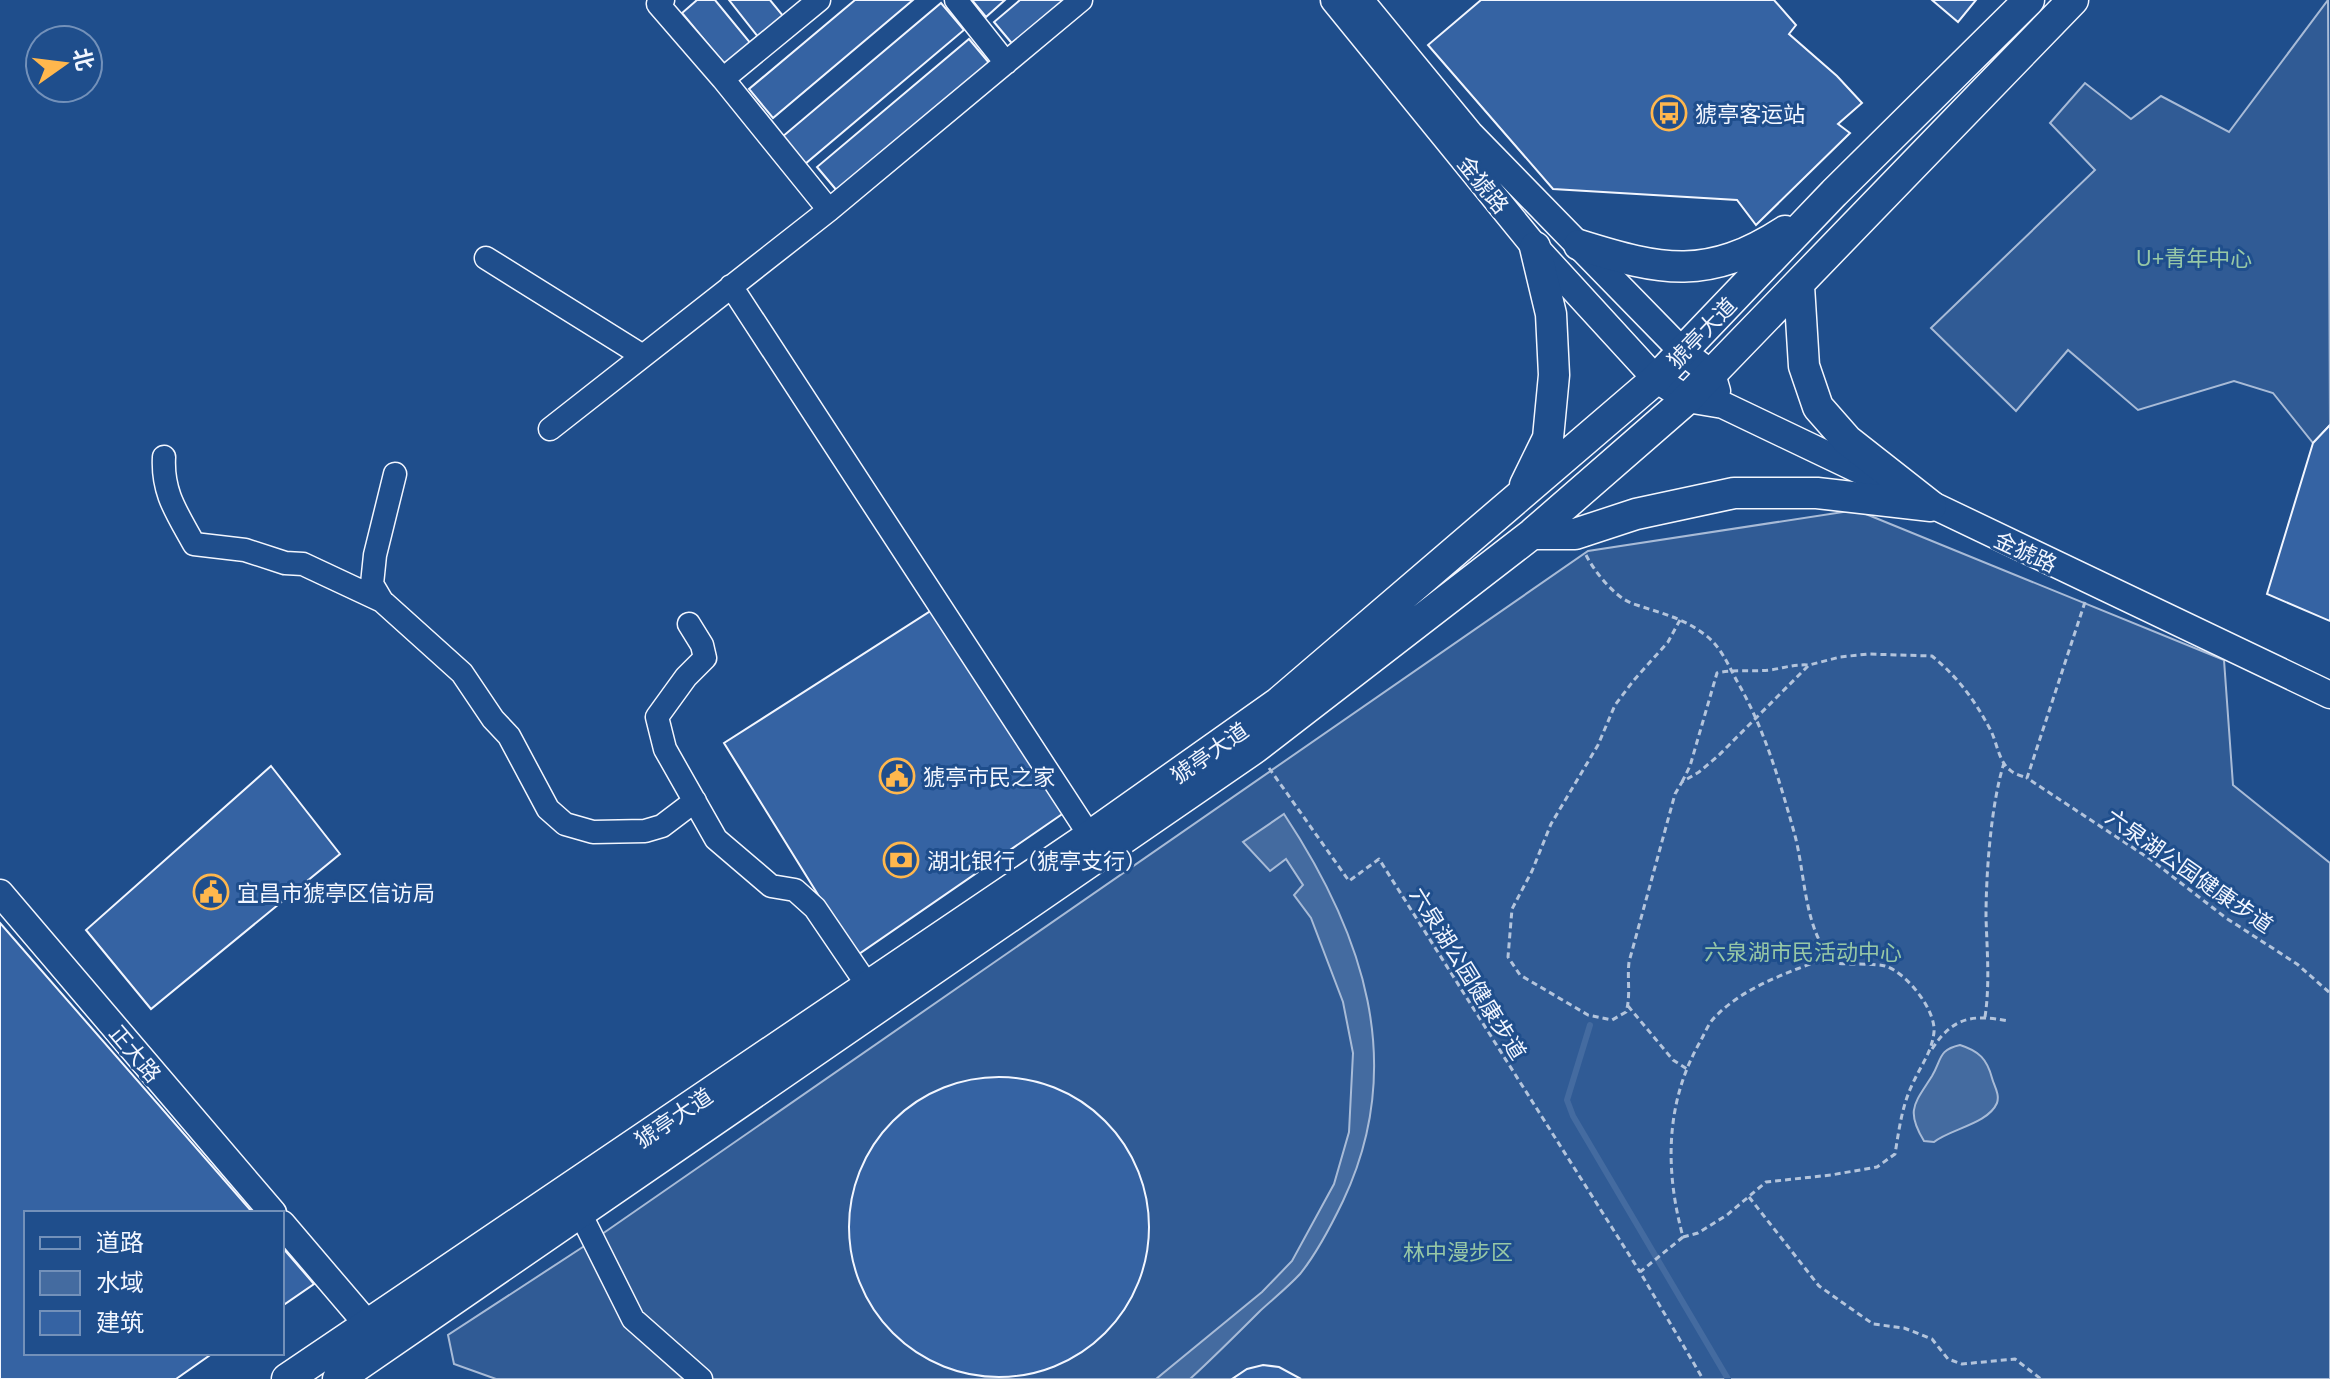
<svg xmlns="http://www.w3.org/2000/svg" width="2330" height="1379" font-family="'Noto Sans','Noto Sans SC',sans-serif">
<rect width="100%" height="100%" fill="#1f4e8c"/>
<path fill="#305b95" stroke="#a8bbd7" stroke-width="2" d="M2328,0L2330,425L2313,443L2273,393L2234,381L2138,410L2068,350L2016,411L1931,328L2095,170L2050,123L2085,83L2131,119L2161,96L2229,132Z
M1856,510L2224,660L2233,785L2330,863V1379H496L454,1364L448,1335L592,1241L1588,551Z"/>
<path fill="#446ba0" stroke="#a8bbd7" stroke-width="2" d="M1284,814C1363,933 1408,1064 1343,1201C1331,1226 1317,1253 1300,1274C1288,1287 1273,1299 1260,1311C1237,1334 1214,1357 1190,1379H1156L1262,1292L1292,1261L1334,1184L1349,1132L1353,1053L1343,1002L1311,918L1294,895L1303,885L1286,859L1270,871L1243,842Z
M1960,1045C1979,1051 1987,1059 1992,1078C1994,1086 2000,1094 1997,1103C1988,1124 1950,1129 1934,1142L1924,1141C1905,1110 1915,1103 1932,1076C1942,1059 1938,1050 1960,1045Z"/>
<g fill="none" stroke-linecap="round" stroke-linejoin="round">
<path stroke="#446ba0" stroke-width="6" d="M1590,1025L1567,1100L1573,1116L1728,1379"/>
</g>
<path fill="#3563a3" stroke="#f2f6ff" stroke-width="2" d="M697,0H715L752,45L726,66L682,13Z
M729,0H770L784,17L759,38Z
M855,0H913L773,118L749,89Z
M972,0H1005L986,17Z
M1020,0H1072L1015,47L994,22Z
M1481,0H1774L1796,25L1789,34L1837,76L1862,103L1838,124L1850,133L1756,225L1737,200L1553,189L1428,45Z
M1932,0H1976L1958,22Z
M941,3L964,30L805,164L782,137Z
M969,39L990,64L838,192L817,167Z
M2330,425V621L2267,594L2313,443Z
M940,605L1071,808L856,956L724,743Z
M271,766L340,854L151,1009L86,930Z
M0,923L253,1213H26V1353H213L176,1379H0Z
M849 1227a150 150 0 1 1 300 0a150 150 0 1 1-300 0Z
M282,1247L314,1284L282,1306Z
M1263,1365L1279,1367L1301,1379H1232L1247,1369Z"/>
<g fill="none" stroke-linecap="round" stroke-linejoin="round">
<g stroke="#f2f6ff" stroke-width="25">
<path id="minor" d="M663,0L658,4L723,79L829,210
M956,0L1006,63
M723,79L819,0
M486,258L643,356
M731,286L1090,836
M550,429L829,210L1081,0
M164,457C162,493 177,513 194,544L245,550L285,563L303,564L382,601
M395,474L375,555L372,584L382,601L462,673L493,719L509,736L548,809L565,824L593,832L645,831L662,826L695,801
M689,624L702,645L705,658L686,677L657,717L665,749L716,839L771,886L795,890L815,908L868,986
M580,1213L633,1319L701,1379"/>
</g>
<g stroke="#f2f6ff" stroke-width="29">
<path id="major" d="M1334,0L1535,247L1656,379L1687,399L1723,405L2330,695
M1360,0L1470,134L1683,352L1712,374L1717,391
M0,893L273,1213
M282,1224L381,1340"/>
</g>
<g stroke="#f2f6ff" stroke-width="33">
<path id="highway" d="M1579,245C1662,271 1708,281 1785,231
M1525,485L1548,438L1554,375L1551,314L1535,247
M1532,534H1575L1636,514L1734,493H1817L1931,506L1847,440L1818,407L1804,366L1799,286
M287,1379L1090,836L1278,703L1656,379L1834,193L2029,0
M338,1379L1255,748L1532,534L1687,399L2073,0"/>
</g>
<path stroke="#b3c4dc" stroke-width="3" stroke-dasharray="6 4" stroke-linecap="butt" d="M1586,555C1594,571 1614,596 1631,603C1656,612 1682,617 1704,634C1721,646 1728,665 1738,683C1764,728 1780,782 1794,832C1806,874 1803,931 1835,963C1850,965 1871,963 1885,966C1906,972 1936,1010 1934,1032C1932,1052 1921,1065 1913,1083C1902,1105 1899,1130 1895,1154L1877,1167L1831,1175L1766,1182L1727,1215L1698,1233L1683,1237C1665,1171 1665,1103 1700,1042C1705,1033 1709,1022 1716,1016C1745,986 1792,971 1829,957
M2085,602L2027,778L2150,859L2226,918L2297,964L2330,993
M1680,620L1668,642L1634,680L1615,705L1598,745L1551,824L1532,871L1512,909L1508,957L1520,975L1588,1015L1612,1020L1626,1012C1631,996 1627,979 1629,962L1675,794L1682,782L1699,772L1718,756L1809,665L1840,657L1868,654L1932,656C1958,677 1976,702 1991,731C1997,743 1999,762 2010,770C2014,774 2022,776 2027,778
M1269,768L1349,881L1379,859L1640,1272
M1682,782L1690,766L1717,673C1735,669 1752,672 1770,670C1784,668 1794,664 1809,665
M1628,1006L1673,1060L1687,1069
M1985,1017C1990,984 1987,951 1986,917C1986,873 1991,804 2004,763
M1932,1049C1953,1017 1972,1014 2009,1021
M1749,1197L1819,1286L1873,1324L1904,1328L1932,1339L1948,1359L1962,1364L2015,1359L2041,1379
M1683,1237L1640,1272L1703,1379"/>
<use href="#minor" stroke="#1f4e8c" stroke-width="22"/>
<use href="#major" stroke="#1f4e8c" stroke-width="26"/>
<use href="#highway" stroke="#1f4e8c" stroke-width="30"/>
</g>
<defs>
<g id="bus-ring" transform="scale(1.8)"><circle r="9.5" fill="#1f4e8c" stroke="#ffb74d" stroke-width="1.5"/><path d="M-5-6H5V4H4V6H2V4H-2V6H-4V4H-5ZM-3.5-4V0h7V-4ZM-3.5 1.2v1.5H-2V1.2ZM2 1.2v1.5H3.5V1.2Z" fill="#ffb74d"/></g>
<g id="civic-ring" transform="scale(1.8)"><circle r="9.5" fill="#1f4e8c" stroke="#ffb74d" stroke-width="1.5"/><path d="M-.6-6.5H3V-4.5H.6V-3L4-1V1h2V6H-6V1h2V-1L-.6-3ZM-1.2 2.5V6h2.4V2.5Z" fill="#ffb74d"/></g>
<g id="bank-ring" transform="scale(1.8)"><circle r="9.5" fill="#1f4e8c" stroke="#ffb74d" stroke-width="1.5"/><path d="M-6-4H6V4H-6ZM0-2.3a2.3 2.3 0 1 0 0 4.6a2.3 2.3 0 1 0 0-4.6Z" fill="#ffb74d"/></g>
</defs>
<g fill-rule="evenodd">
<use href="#bus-ring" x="1669" y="113"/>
<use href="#civic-ring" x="897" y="776"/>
<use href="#bank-ring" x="901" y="860"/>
<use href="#civic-ring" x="211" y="892"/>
</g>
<g text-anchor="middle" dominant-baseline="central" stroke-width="6" stroke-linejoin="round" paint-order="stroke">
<g font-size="22" fill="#f2f6ff" stroke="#1f4e8c" text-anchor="start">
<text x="1695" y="113">猇亭客运站</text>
<text x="923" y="776">猇亭市民之家</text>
<text x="927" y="860">湖北银行（猇亭支行）</text>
<text x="237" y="892">宜昌市猇亭区信访局</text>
</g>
<g font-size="22" fill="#f2f6ff" stroke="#1f4e8c">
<text transform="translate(1484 184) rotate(51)">金猇路</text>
<text transform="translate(1701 332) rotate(-46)">猇亭大道</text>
<text transform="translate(2026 551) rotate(25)">金猇路</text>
<text transform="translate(1209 752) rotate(-35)">猇亭大道</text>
<text transform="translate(2190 870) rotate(35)">六泉湖公园健康步道</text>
<text transform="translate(1469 973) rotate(58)">六泉湖公园健康步道</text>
<text transform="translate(136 1053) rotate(50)">正大路</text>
<text transform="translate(673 1117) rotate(-34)">猇亭大道</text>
</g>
<g font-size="22" fill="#97c8a6" stroke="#1f4e8c">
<text x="2194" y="257">U+青年中心</text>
<text x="1803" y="951">六泉湖市民活动中心</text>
<text x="1458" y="1251">林中漫步区</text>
</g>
</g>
<rect x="24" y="1211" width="260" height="144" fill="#1f4e8c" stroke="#7391ba" stroke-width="2"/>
<rect x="40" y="1237" width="40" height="12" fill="#1f4e8c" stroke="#7391ba" stroke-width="2"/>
<text x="96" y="1251" font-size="24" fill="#f2f6ff">道路</text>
<rect x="40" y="1271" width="40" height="24" fill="#446ba0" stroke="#7391ba" stroke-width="2"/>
<text x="96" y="1291" font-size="24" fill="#f2f6ff">水域</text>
<rect x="40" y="1311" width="40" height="24" fill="#3563a3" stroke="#7391ba" stroke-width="2"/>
<text x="96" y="1331" font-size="24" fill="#f2f6ff">建筑</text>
<g transform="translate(64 64) rotate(76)"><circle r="38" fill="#1f4e8c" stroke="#7391ba" stroke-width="2"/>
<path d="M0-6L14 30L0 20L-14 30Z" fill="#ffb74d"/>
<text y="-12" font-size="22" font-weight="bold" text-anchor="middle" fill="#f2f6ff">北</text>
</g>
</svg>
